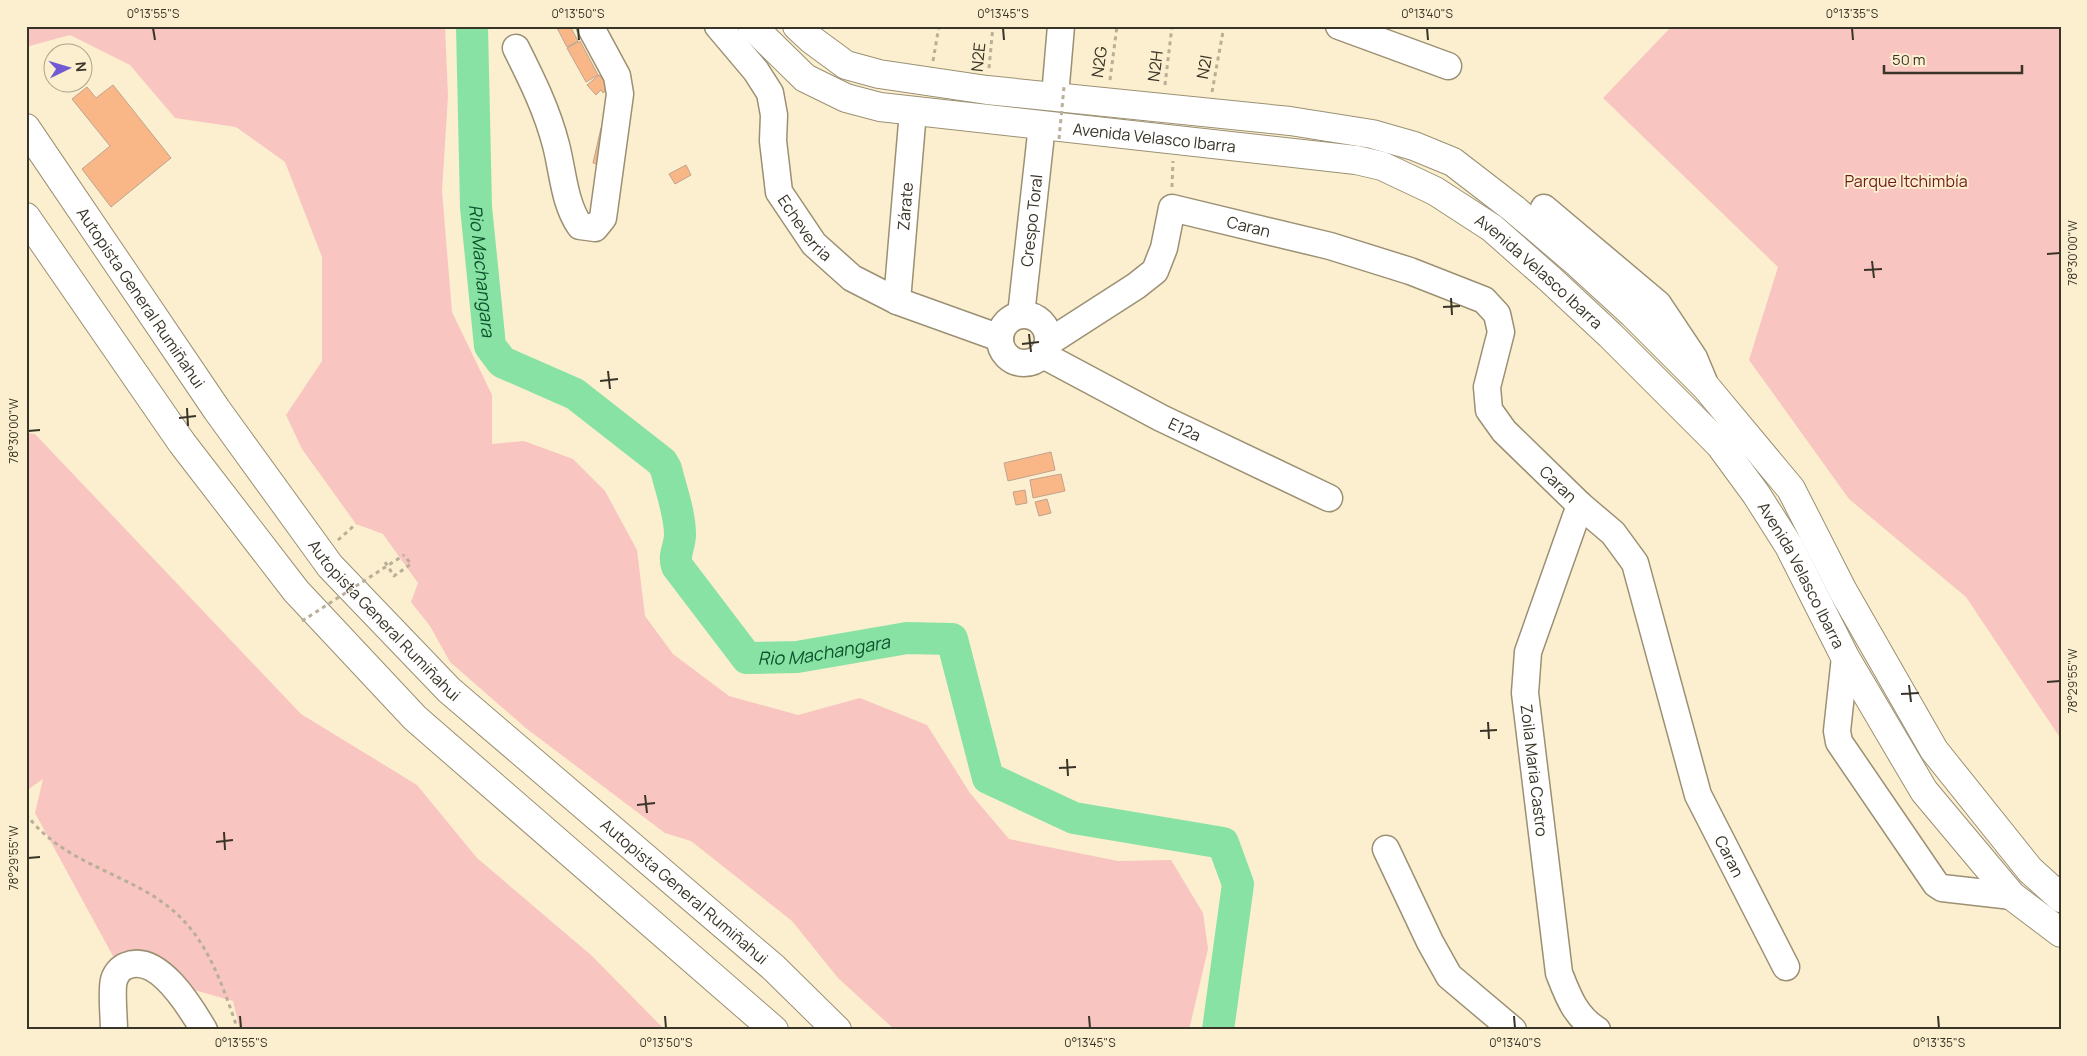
<svg xmlns="http://www.w3.org/2000/svg" width="2087" height="1056" font-family="Manrope,sans-serif">
<rect width="100%" height="100%" fill="#fbefcf"/>
<path fill="#f9c5c0" d="M26,26H445L448,96L442,191L452,312L492,395V444L524,441L573,459L605,491L637,550L645,616L673,654L729,696L798,715L860,698L927,725L970,793L1009,839L1118,861L1171,860L1203,913L1208,949L1189,1030H895L838,978L792,921L691,841L665,833L527,729L450,662L430,626L411,602L418,583L383,534L356,524L302,449L286,415L322,361V257L285,162L236,127L175,118L130,65L70,35L26,47Z
M1672,26H2061V739L1966,597L1849,499L1749,360L1778,267L1603,98Z
M26,433L35,434L301,714L417,785L477,858L591,955L665,1030H240L233,1001L120,969L35,813L43,779L26,791Z"/>
<g fill="none" stroke-linecap="round" stroke-linejoin="round">
<path stroke="#87e2a4" stroke-width="32" id="s1" d="M472,26L476,207L490,346L502,362L575,394L662,462L666,469C671,490 680,513 680,535C680,546 673,555 677,566L747,658L797,657L907,638L952,639L988,778L1074,818L1223,843L1238,884L1218,1030"/>
</g>
<path fill="#f9b787" stroke="#bfa390" d="M556,26H570L578,41L567,47Z
M580,41L598,75L586,82L567,48Z
M599,75L610,87L603,93L601,90L596,95L587,85Z
M113,85L171,158L111,207L82,169L110,146L72,99L87,87L96,98Z
M601,128L611,130L604,165L593,163Z
M686,165L691,175L675,184L669,174Z
M1051,452L1055,470L1008,481L1004,463Z
M1061,474L1065,491L1033,498L1030,480Z
M1025,490L1027,503L1016,505L1013,492Z
M1047,499L1051,513L1039,516L1035,502Z"/>
<g fill="none" stroke-linecap="round" stroke-linejoin="round">
<g stroke="#9b9073" stroke-width="29">
<g id="minor">
<path id="s2" d="M718,26L756,71L770,93L774,115L773,141L779,192L814,244L852,278L897,301L1000,338"/>
<path d="M1339,26L1448,66"/>
<path d="M516,48C532,80 547,110 556,145C563,172 564,203 580,226L595,228L603,218L620,94L617,76L590,26"/>
<path d="M1055,96L1061,26"/>
<path d="M1544,208L1658,304L1694,358L1704,382"/>
<path id="s3" d="M897,301L913,111"/>
<circle cx="1024" cy="339" r="24"/>
<path id="s4" d="M1021,315L1042,125"/>
<path id="s5" d="M1049,342L1136,286L1155,271L1164,248L1172,208L1330,246L1410,271L1484,300L1497,314L1501,332L1487,387L1489,410L1504,431L1580,505L1613,533L1635,563L1698,795L1786,967"/>
<path id="s6" d="M1043,355L1161,418L1329,498"/>
<path id="s7" d="M1580,505L1528,652L1525,693L1559,973C1568,996 1575,1016 1597,1030"/>
<path d="M1845,657L1837,731L1839,742L1936,884L1942,888L2012,896"/>
<path d="M1386,849L1430,942L1449,976L1513,1030"/>
<path d="M114,1030C114,1017 111,990 114,980C116,973 121,968 126,966C158,952 191,1008 204,1030"/>
</g>
</g>
<g stroke="#9b9073" stroke-width="30">
<g id="major">
<path id="s8" d="M752,26L805,78L846,98L880,107L1356,160L1382,166L1435,191L1492,228L1551,280L1610,335L1720,445L1756,494L1789,546L1845,657L1924,791L2012,896L2061,933"/>
<path d="M797,26L812,40L846,65L879,74L987,90L1290,121L1372,134L1414,146L1453,162L1514,209L1574,260L1633,314L1706,387L1791,489L1843,591L1934,750L2030,870L2061,898"/>
</g>
</g>
<g stroke="#9b9073" stroke-width="30">
<g id="highway">
<path id="s9" d="M26,128L217,410L330,566L449,690L774,968L837,1030"/>
<path d="M26,217L182,443L296,591L415,718L774,1030"/>
</g>
</g>
<path stroke="#b9af96" stroke-width="3" stroke-dasharray="4 4" stroke-linecap="butt" d="M933,61L939,26
M989,68L993,26
M1110,80L1117,26
M1165,85L1172,26
M1212,92L1224,26
M1172,187L1173,161
M338,540L356,524
M385,562L394,576L411,564L404,555
M26,814C65,867 134,873 178,915C210,945 224,990 238,1030"/>
<use href="#minor" stroke="#fff" stroke-width="26"/>
<use href="#major" stroke="#fff" stroke-width="28"/>
<use href="#highway" stroke="#fff" stroke-width="28"/>
<path stroke="#b9af96" stroke-width="3" stroke-dasharray="4 4" stroke-linecap="butt" d="M1059,139L1064,87
M302,621L404,555"/>
</g>
<path fill="none" stroke="#393428" stroke-width="2" d="M153,28L155,40M578,28L579,40M1003,28L1004,40M1427,28L1428,40M1852,28L1853,40M2047,254L2060,253M1872,261L1874,278M1864,270L1882,269M1451,298L1452,315M1443,307L1460,306M1029,334L1031,352M1022,344L1039,342M608,371L610,389M600,381L618,379M187,408L188,426M179,418L196,416M28,431L40,430M2047,682L2060,681M1909,685L1911,702M1901,694L1919,693M1488,722L1489,739M1480,731L1497,730M1067,759L1068,776M1059,768L1076,767M645,795L647,813M637,805L655,803M224,832L225,850M216,842L233,840M28,858L40,857M240,1016L241,1028M665,1016L666,1028M1089,1016L1090,1028M1514,1016L1515,1028M1938,1016L1939,1028"/>
<g text-anchor="middle" dominant-baseline="central" stroke-width="4" stroke-linejoin="round" paint-order="stroke">
<g font-size="16" fill="#393428" stroke="#fbefcf">
<text transform="translate(978 57) rotate(-84)">N2E</text>
<text transform="translate(1099 62) rotate(-82)">N2G</text>
<text transform="translate(1155 66) rotate(-83)">N2H</text>
<text transform="translate(1204 67) rotate(-80)">N2I</text>
<text stroke="none"><textPath href="#s8" startOffset="431">Avenida Velasco Ibarra</textPath></text>
<text stroke="none"><textPath href="#s3" startOffset="95">Zárate</textPath></text>
<text stroke="none"><textPath href="#s4" startOffset="95">Crespo Toral</textPath></text>
<text stroke="none"><textPath href="#s2" startOffset="229">Echeverria</textPath></text>
<text stroke="none"><textPath href="#s5" startOffset="272">Caran</textPath></text>
<text stroke="none"><textPath href="#s8" startOffset="851">Avenida Velasco Ibarra</textPath></text>
<text stroke="none"><textPath href="#s9" startOffset="205">Autopista General Rumiñahui</textPath></text>
<text stroke="none"><textPath href="#s6" startOffset="160">E12a</textPath></text>
<text stroke="none"><textPath href="#s5" startOffset="738">Caran</textPath></text>
<text stroke="none"><textPath href="#s8" startOffset="1256">Avenida Velasco Ibarra</textPath></text>
<text stroke="none"><textPath href="#s9" startOffset="610">Autopista General Rumiñahui</textPath></text>
<text stroke="none"><textPath href="#s7" startOffset="275">Zoila Maria Castro</textPath></text>
<text stroke="none"><textPath href="#s5" startOffset="1158">Caran</textPath></text>
<text stroke="none"><textPath href="#s9" startOffset="1015">Autopista General Rumiñahui</textPath></text>
</g>
<g font-size="16" fill="#71181a" stroke="#fbefcf">
<text x="1906" y="181">Parque Itchimbía</text>
</g>
<g font-size="18" font-style="italic" fill="#0c522c" stroke="#fbefcf">
<text stroke="none"><textPath href="#s1" startOffset="245">Rio Machangara</textPath></text>
<text stroke="none"><textPath href="#s1" startOffset="831">Rio Machangara</textPath></text>
</g>
</g>
<rect width="2087" height="1056" fill="none" stroke="#fbefcf" stroke-width="55"/>
<g transform="translate(68 68) rotate(85)"><circle r="24" fill="#fbefcf" stroke="#ada48c"/>
<path d="M0-4L9 19L0 12L-9 19Z" fill="#7059d3"/>
<text y="-8" font-size="14" font-weight="bold" text-anchor="middle" fill="#393428">N</text>
</g>
<path d="M1884 65v8h138v-8" fill="none" stroke="#393428" stroke-width="2.5"/>
<text x="1892" y="65" font-size="15" fill="#393428" stroke="#fbefcf" stroke-width="4" paint-order="stroke">50 m</text>
<rect x="28" y="28" width="2032" height="1000" fill="none" stroke="#393428" stroke-width="2"/>
<g font-size="12" text-anchor="middle" fill="#393428">
<text x="153" y="18">0°13'55"S</text>
<text x="578" y="18">0°13'50"S</text>
<text x="1003" y="18">0°13'45"S</text>
<text x="1427" y="18">0°13'40"S</text>
<text x="1852" y="18">0°13'35"S</text>
<text transform="translate(2073 253) rotate(-90)" y="4">78°30'00"W</text>
<text transform="translate(14 431) rotate(-90)" y="4">78°30'00"W</text>
<text transform="translate(2073 681) rotate(-90)" y="4">78°29'55"W</text>
<text transform="translate(14 858) rotate(-90)" y="4">78°29'55"W</text>
<text x="241" y="1047">0°13'55"S</text>
<text x="666" y="1047">0°13'50"S</text>
<text x="1090" y="1047">0°13'45"S</text>
<text x="1515" y="1047">0°13'40"S</text>
<text x="1939" y="1047">0°13'35"S</text>
</g>
</svg>
